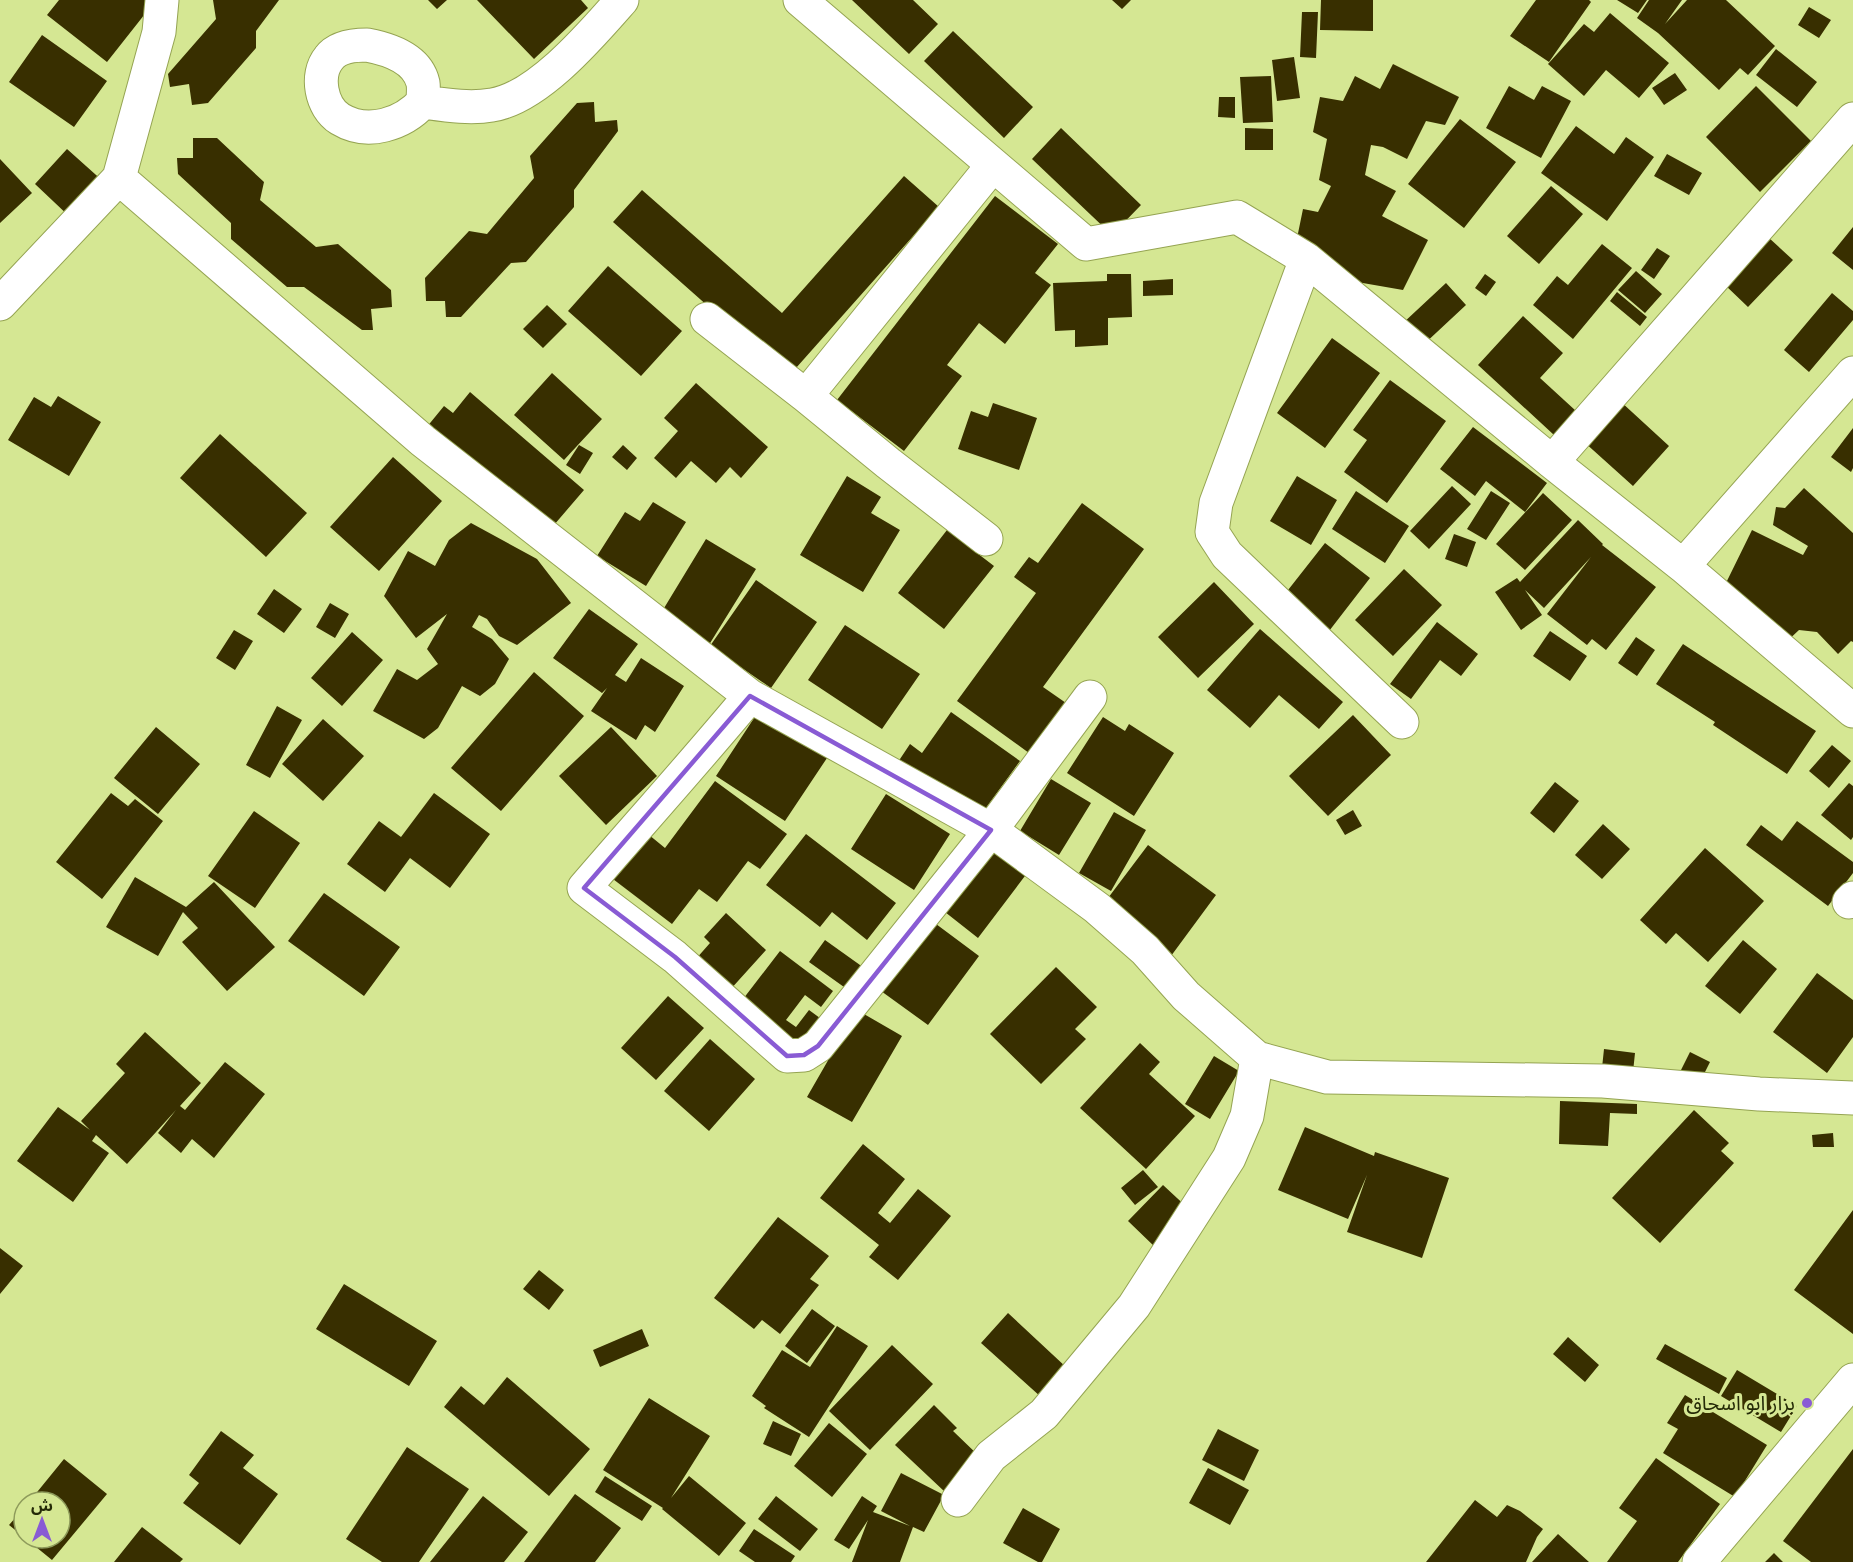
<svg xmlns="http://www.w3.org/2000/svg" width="1853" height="1562" font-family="'Public Sans','Noto Sans Arabic',sans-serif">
<rect width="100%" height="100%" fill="#d5e793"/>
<path fill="#382f00" d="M59,0H146L152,5L107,62L47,15Z
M213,0H279L256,31V48L208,103L192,105L189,84L170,87L168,74L216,19Z
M428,0H447L437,9Z
M477,0H581L588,8L534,59Z
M852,0H913L938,24L909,54Z
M1112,0H1131L1122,9Z
M1321,0H1373V31L1320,30Z
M1536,0H1589L1591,2L1549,62L1510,36Z
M1617,0H1647L1638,13Z
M1649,0H1682L1665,24L1687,0H1726L1775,46L1748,75L1740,68L1719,90L1658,33L1637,18Z
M1809,7L1831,20L1819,38L1798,25Z
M1302,12H1318L1316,58L1300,57Z
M1610,13L1669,63L1639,98L1606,70L1584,96L1548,64L1584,24L1594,32Z
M953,31L1033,107L1004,138L924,61Z
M42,35L107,81L74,127L9,82Z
M1776,49L1817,82L1797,107L1756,75Z
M1294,57L1300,98L1277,101L1272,60Z
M1393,64L1459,97L1445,125L1426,121L1407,159L1383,147L1371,145L1365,175L1396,191L1382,216L1428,240L1403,290L1357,282L1295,248L1303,209L1318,212L1331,186L1319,180L1327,139L1313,132L1320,97L1343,101L1355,76L1380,89Z
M1675,73L1687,90L1664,105L1652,88Z
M1271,76L1273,122L1243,123L1240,77Z
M1509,86L1534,100L1542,86L1571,101L1541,158L1486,128Z
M1756,86L1811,141L1760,192L1706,137Z
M1219,97H1235V118L1218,117Z
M594,102L595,122L617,120L618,131L574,190V207L526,262L511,263L461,317H446L445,301H426L425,278L469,231L487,234L534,178L530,156L577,103Z
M1460,119L1516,162L1464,228L1408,184Z
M1576,126L1614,154L1626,137L1654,157L1607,221L1541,173Z
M1061,128L1141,205L1112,235L1032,159Z
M1245,128L1273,129V150H1245Z
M193,138H217L264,182L260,200L316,247L338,244L391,290L392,307L371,309L373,330H362L304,287H287L231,239V223L178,174L177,158H193Z
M67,149L105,183L72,219L35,184Z
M1667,154L1702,173L1689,195L1654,176Z
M0,159L32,193L0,223Z
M904,176L939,207L788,377L613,222L642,190L782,313Z
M1551,186L1583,214L1539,264L1507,236Z
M995,196L1058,244L1035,273L1051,285L1005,344L979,323L947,365L962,376L904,451L837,400Z
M1853,227V270L1832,253Z
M1768,237L1793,260L1748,307L1724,284Z
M1602,244L1632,268L1573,339L1533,305L1557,276L1568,285Z
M1657,248L1670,256L1654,279L1641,270Z
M608,266L682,331L641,376L568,311Z
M1636,271L1662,294L1645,313L1618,290Z
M1107,274H1131L1132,317L1108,318V345L1075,347V330L1055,331L1053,283L1107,281Z
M1485,274L1496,282L1486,296L1475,288Z
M1173,279V295L1143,296V281Z
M1446,283L1466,305L1422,346L1402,324Z
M1617,292L1647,317L1640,326L1610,301Z
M1832,293L1853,311V320L1809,372L1784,350Z
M547,305L567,324L543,348L523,329Z
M1523,316L1563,353L1540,378L1576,411L1554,435L1478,365Z
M1332,338L1380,373L1325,448L1277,413Z
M552,373L602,419L564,460L514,415Z
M1390,380L1446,421L1387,503L1344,472L1367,440L1353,430Z
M696,383L768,447L741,478L730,467L716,483L691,461L676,478L654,458L678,431L664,418Z
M470,392L584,490L548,532L426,428L444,406L453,413Z
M58,396L101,422L69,476L8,440L34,397L51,407Z
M1620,401L1669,446L1633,486L1583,441Z
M993,403L1037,418L1019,470L958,449L971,411L988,417Z
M1473,427L1547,483L1525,512L1486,481L1475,496L1440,469Z
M1853,428V468L1851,472L1831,457Z
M220,434L307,513L266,557L180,478Z
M579,445L593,453L580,474L566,465Z
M623,445L637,458L627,470L612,457Z
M393,457L442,501L379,571L330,527Z
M847,476L881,497L871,513L900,530L863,592L800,555Z
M1297,476L1337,500L1311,545L1270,521Z
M1452,486L1471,504L1429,549L1410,531Z
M1804,488L1853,533V642L1851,641L1838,654L1817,632L1799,630L1783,645L1724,587L1752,530L1803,555L1808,546L1773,525L1776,507L1785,508Z
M1356,491L1409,526L1385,563L1332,529Z
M1491,491L1510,503L1486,540L1467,529Z
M1543,493L1572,520L1525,570L1496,544Z
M653,502L686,522L646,586L597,556L625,512L640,521Z
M1082,503L1144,549L1043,687L1066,703L1029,753L957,701L1036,593L1014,577L1029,557L1038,563Z
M1578,520L1603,544L1602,545L1656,587L1606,650L1592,639L1587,645L1547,614L1591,557L1544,608L1525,590L1542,615L1521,630L1495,592L1517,578L1520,582Z
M471,523L537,559L571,603L517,645L499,636L487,619L479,615L472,627L492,639L509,659L495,684L480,696L462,686L438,728L424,739L373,711L397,669L417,680L438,664L427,649L447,614L416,638L384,596L408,551L435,566L449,540Z
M947,530L994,566L944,629L898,593Z
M1454,534L1476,542L1467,567L1445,559Z
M706,539L756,569L707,648L658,618Z
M1325,543L1370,578L1326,635L1281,599Z
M1404,569L1442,605L1393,656L1355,620Z
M756,580L817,622L771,688L710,646Z
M1214,582L1254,624L1198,678L1158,637Z
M274,589L302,609L284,633L257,614Z
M330,603L349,614L335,638L316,627Z
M589,609L638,644L615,675L626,682L641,658L684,686L655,732L645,725L636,740L591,711L607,688L602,693L553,658Z
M1437,622L1478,654L1461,676L1440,660L1411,699L1390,684Z
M845,625L920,674L882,729L808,680Z
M1260,629L1343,702L1319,729L1279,695L1250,728L1207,690Z
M234,630L253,641L235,670L216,658Z
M1550,631L1587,656L1570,681L1533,656Z
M352,632L383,660L342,706L311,678Z
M1636,637L1655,650L1637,676L1618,663Z
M1683,644L1816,731L1787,774L1713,725L1715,722L1656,684Z
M534,672L584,716L501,811L451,768Z
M277,706L302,720L270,778L246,765Z
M760,709L829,755L785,821L716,776Z
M951,712L1020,761L978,819L898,762L910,744L922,753Z
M1353,715L1391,755L1328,816L1289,776Z
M1103,717L1125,731L1129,724L1174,753L1134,816L1067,773Z
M323,719L364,756L323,801L282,764Z
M156,727L200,764L158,814L114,778Z
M611,727L657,776L606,825L559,776Z
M1832,745L1851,761L1829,788L1809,771Z
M1051,779L1091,803L1059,855L1020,831Z
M715,781L787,834L760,869L748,861L717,902L699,889L672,924L609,876L643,830L665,848Z
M1555,782L1579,801L1554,833L1530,813Z
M1849,783L1853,786V837L1851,840L1821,815Z
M111,793L128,806L135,799L163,821L102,899L56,862Z
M434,793L490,834L450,888L410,858L385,892L347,864L379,821L401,837Z
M886,794L950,834L914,890L851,849Z
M1353,810L1362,826L1345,835L1336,820Z
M254,811L300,843L255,908L208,876Z
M1114,812L1146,830L1111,891L1079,873Z
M1797,821L1853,862V873L1828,906L1746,845L1761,825L1782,841Z
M1603,824L1630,849L1602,879L1575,855Z
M806,834L896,903L867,940L832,912L820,927L766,885Z
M997,843L1031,868L978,938L945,912Z
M1148,845L1216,895L1171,956L1102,906Z
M1705,848L1764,901L1708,962L1676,933L1666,944L1640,920Z
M135,877L186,907L214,882L275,947L227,991L182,942L198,928L183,912L158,956L106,927Z
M324,893L400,947L364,996L288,941Z
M726,913L766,950L729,991L695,960L710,943L704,937Z
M932,921L979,956L928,1025L881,991Z
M825,940L867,970L851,992L809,962Z
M1743,940L1777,969L1740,1014L1705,986Z
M780,951L833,991L821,1007L805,995L786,1020L796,1027L809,1010L824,1021L802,1050L740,1003Z
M1056,967L1097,1007L1075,1029L1086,1039L1041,1084L990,1034Z
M1817,973L1853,1000V1037L1827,1073L1773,1032Z
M668,996L704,1028L656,1080L621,1048Z
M857,1010L902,1036L852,1122L807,1097Z
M145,1032L201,1083L180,1106L185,1110L225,1062L265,1094L214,1158L192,1139L181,1153L158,1133L176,1110L127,1164L96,1135L92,1141L109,1153L73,1202L17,1161L58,1107L90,1130L81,1121L125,1073L116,1064Z
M710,1039L755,1079L709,1131L664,1091Z
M1140,1043L1160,1062L1149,1074L1195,1116L1146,1169L1080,1108Z
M1604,1049L1635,1053L1633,1072L1602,1068Z
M1690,1052L1710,1062L1699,1084L1679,1074Z
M1214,1056L1239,1071L1210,1119L1185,1104Z
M1560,1101L1637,1104V1114L1610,1113L1608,1146L1559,1144Z
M1694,1110L1729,1143L1721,1151L1734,1163L1660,1243L1612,1198Z
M1305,1127L1374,1156L1375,1152L1449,1178L1422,1258L1347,1232L1367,1175L1348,1219L1278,1190Z
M1833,1133L1834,1147H1813L1812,1135Z
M863,1144L905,1179L878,1213L890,1223L918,1189L951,1216L898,1280L869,1257L879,1245L820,1198Z
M1143,1170L1158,1187L1135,1205L1121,1188Z
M1163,1185L1191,1211L1156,1248L1128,1221Z
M1853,1210V1334L1794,1290Z
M778,1217L829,1256L810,1279L819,1285L780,1334L762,1320L754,1329L714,1298Z
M0,1248L23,1266L0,1294Z
M539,1270L564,1290L549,1310L523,1289Z
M344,1284L437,1341L409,1386L316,1329Z
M812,1309L835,1326L807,1363L785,1346Z
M1008,1313L1067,1368L1041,1397L981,1343Z
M837,1326L868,1346L809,1437L764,1408L766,1406L752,1396L782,1350L810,1367Z
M642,1329L649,1346L600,1367L593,1350Z
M1568,1337L1599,1365L1585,1382L1553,1354Z
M1665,1344L1727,1378L1719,1394L1656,1359Z
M892,1345L933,1384L870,1450L829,1411Z
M1737,1370L1797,1406L1781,1432L1721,1396Z
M507,1377L590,1449L549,1496L444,1407L461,1386L484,1405Z
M1685,1395L1767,1445L1735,1497L1663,1453L1678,1429L1667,1423Z
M649,1398L710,1436L671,1498L689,1476L746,1523L719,1556L662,1509L663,1508L603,1470Z
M934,1405L957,1428L953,1431L980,1457L945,1492L895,1445Z
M773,1421L801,1434L791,1456L763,1444Z
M829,1423L867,1454L832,1497L794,1466Z
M1218,1429L1259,1450L1244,1481L1202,1460Z
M221,1431L254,1455L243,1468L278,1494L240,1545L183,1503L199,1483L189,1475Z
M407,1447L469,1489L419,1562H382L346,1539Z
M1853,1449V1562H1811L1783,1541Z
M1656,1458L1720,1504L1678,1562H1607L1637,1521L1619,1508Z
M64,1459L107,1494L52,1560L25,1538H60V1502H29Z
M1208,1468L1249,1490L1230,1525L1189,1503Z
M901,1473L944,1495L924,1532L913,1527L900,1562H852L868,1520L849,1549L834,1540L862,1496L877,1506L873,1512L910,1526L881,1511Z
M605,1476L652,1506L642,1521L595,1492Z
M575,1494L621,1528L595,1562H524Z
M483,1496L528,1532L504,1562H430Z
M776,1496L818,1529L800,1551L758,1519Z
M1475,1500L1497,1517L1507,1505L1520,1511L1543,1529L1537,1537L1526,1562H1426Z
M24,1508V1537L9,1525Z
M1023,1508L1060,1529L1042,1562H1038L1003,1543Z
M142,1527L183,1559L180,1562H114Z
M754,1529L795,1556L791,1562H755L739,1551Z
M1558,1534L1589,1562H1532Z
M1774,1553L1783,1562H1765Z"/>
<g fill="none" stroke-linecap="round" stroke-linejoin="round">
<g stroke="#95a452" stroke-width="35">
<path id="minor" d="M800,0L1086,244L1237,217L1306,259L1552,462L1683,566L1853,711
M367,45C388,49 417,58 423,83C424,89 423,96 423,102C403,124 368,136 340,119C321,107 315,75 329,58C337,47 354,45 367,45Z
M423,102C445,105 470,109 492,105C538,98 592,34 622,0
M119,178L423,441L750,696L991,830L1097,908L1145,950L1186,996L1257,1058L1327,1077L1603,1081L1759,1094L1853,1098
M1306,259L1216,503L1212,532L1227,555L1402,722
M0,304L119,178L159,32L162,0
M707,319L806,396
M1552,462L1853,119
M986,539L888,463L806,396L993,165
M1683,566L1853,373
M750,696C696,761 639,824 584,888L675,957L787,1056L804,1055L818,1046L991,830L1090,697
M1849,902L1853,898
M958,1500L991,1456L1044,1414L1134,1306L1229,1158L1247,1116L1257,1058"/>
</g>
<g stroke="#95a452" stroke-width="35">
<path id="tertiary" d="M1699,1562L1853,1380"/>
</g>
<use href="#minor" stroke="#fff" stroke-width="33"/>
<use href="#tertiary" stroke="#fff" stroke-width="33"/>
</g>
<path fill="none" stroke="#895bd4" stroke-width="4.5" stroke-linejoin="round" d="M750,696L991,830L818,1046L804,1055L787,1056L675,957L584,888Z"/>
<circle fill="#895bd4" stroke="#d5e793" stroke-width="2" cx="1807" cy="1403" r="6"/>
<g text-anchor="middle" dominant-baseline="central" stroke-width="6" stroke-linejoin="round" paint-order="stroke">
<g font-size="20" fill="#242a07" stroke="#d5e793" text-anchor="end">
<text x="1795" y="1403">بزار ابو اسحاق</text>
</g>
</g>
<g transform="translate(42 1520)"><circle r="28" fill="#d5e793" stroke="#8e9b5b" stroke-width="1.5"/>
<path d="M0-4.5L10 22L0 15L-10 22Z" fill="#895bd4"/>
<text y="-9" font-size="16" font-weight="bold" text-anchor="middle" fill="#242a07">ش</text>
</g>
</svg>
